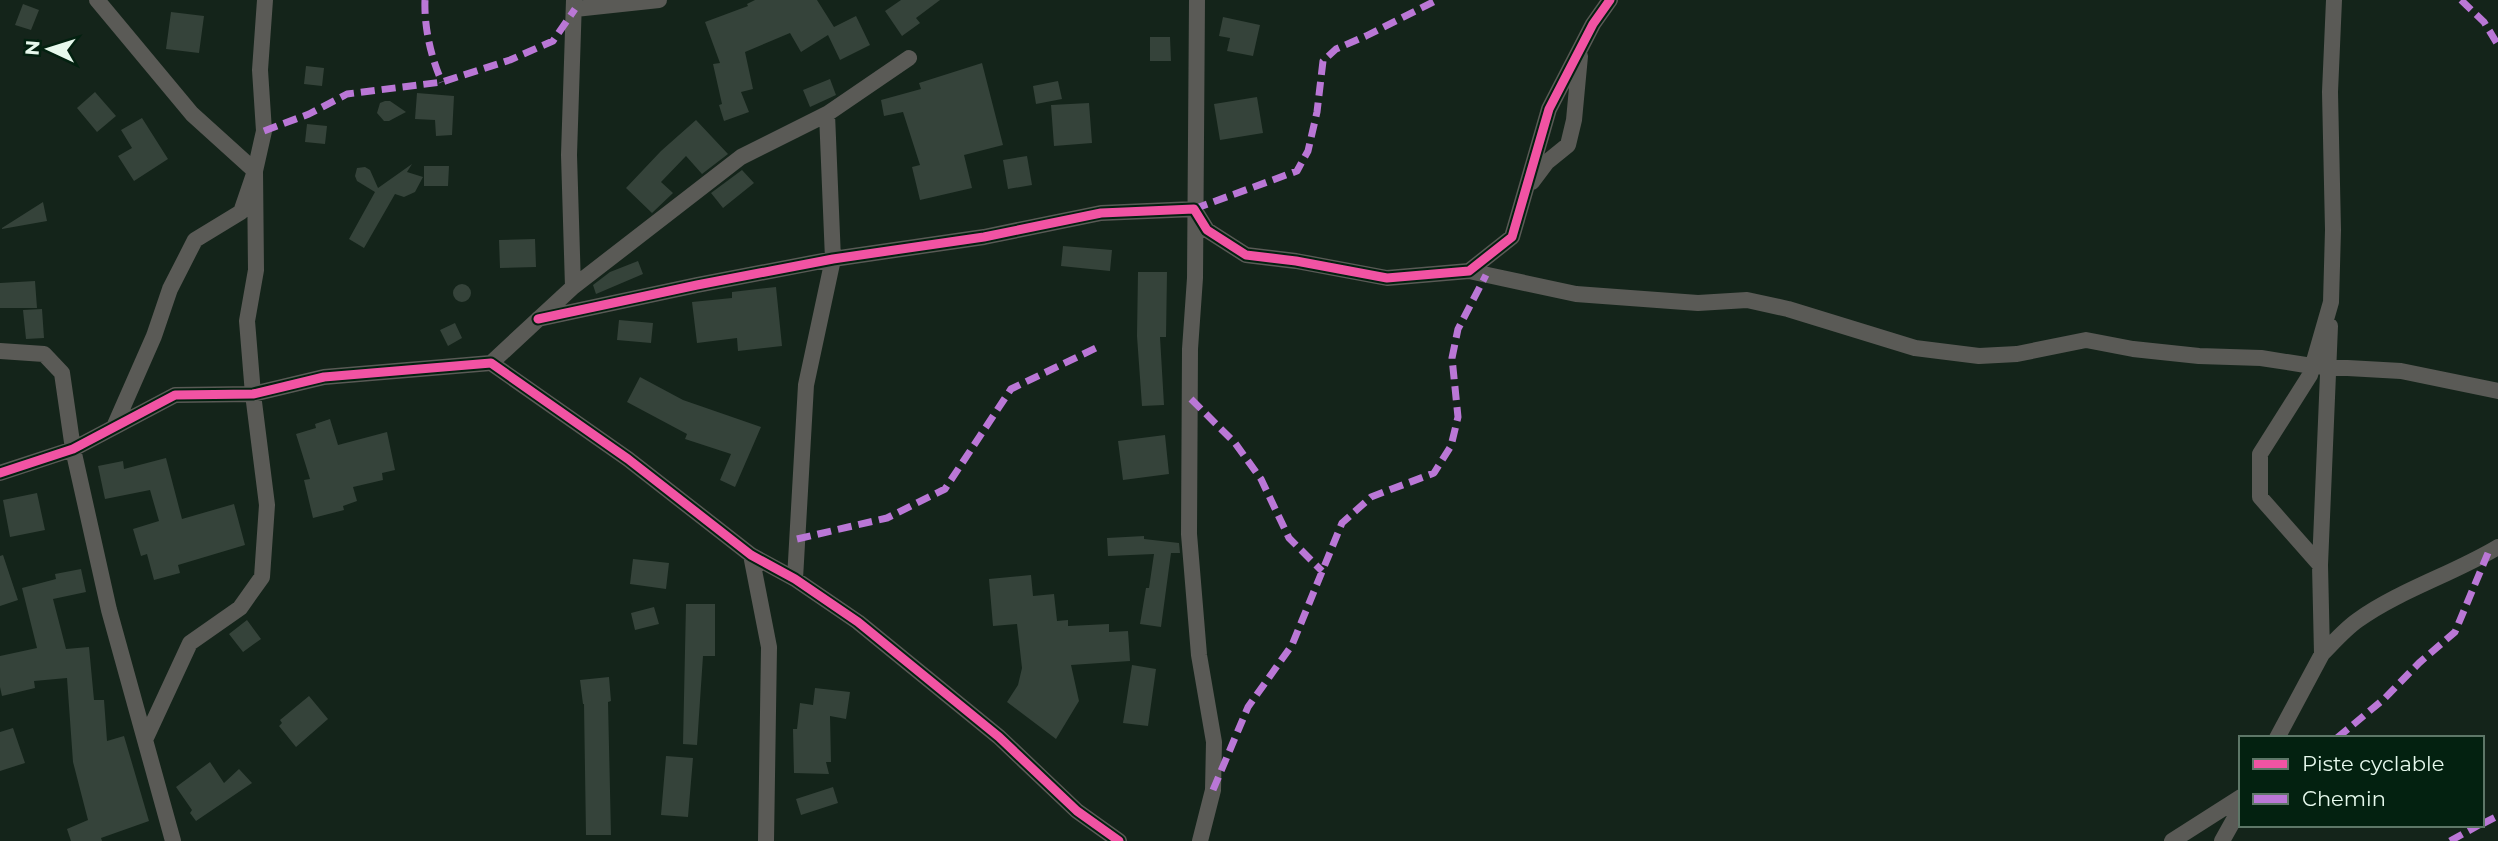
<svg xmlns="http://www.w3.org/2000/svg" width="2498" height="841" font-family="Montserrat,sans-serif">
<rect width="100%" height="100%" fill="#14241a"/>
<path fill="#35433a" d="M755,0H817L834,27L856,16L870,45L840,60L828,35L801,52L790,33L745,52L753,89L741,92L749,112L724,121L719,105L722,104L713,64L720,63L705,22L748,6L747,4Z
M901,0H940L916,18L920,23L902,36L885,11Z
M23,4L39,10L31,30L15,25Z
M171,12L204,16L199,53L166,49Z
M1223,17L1260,25L1253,56L1227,51L1230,38L1219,36Z
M1150,37H1170L1171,61H1150Z
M982,63L1003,145L964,155L972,188L920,200L912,167L920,165L903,112L884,116L881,100L921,89L919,83Z
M306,66L324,68L322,86L304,84Z
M830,79L836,95L810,107L803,90Z
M1058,81L1062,99L1036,104L1033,86Z
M95,92L116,116L97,132L77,108Z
M417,93L454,96L452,135L436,136L435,120L415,119Z
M1257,97L1263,133L1220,140L1214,104Z
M385,101H390L406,112L389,121H384L377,113L380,103Z
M1089,103L1092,143L1054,146L1051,105Z
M142,118L168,159L134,181L118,156L132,148L121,130Z
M696,120L728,154L702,174L686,156L661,182L673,193L652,213L626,188L661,151Z
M307,124L327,126L325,144L305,142Z
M1027,156L1032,185L1008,189L1003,160Z
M412,164L407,172L423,177L415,192L404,197L395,194L364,248L349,239L375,192L357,181L355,176L357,168L365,167L370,170L378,188Z
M424,166H449L448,186H424Z
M742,170L754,183L723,208L711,193Z
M43,202L47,221L2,229V228Z
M535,239L536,267L500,268L499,240Z
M1063,246L1112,250L1110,271L1061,266Z
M638,261L643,274L596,294L593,285L610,272Z
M1138,272H1167L1166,337H1160L1164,405L1142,406L1137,336Z
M35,281L37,308H0V283Z
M453 293a9 9 0 1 1 18 0a9 9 0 1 1-18 0Z
M776,287L782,346L738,351L737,338L697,343L692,302L732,298V292Z
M42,309L44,338L26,339L23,310Z
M619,320L653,323L651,343L617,340Z
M455,323L462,338L448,346L440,330Z
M640,377L683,400L761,427L735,487L720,480L731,454L685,439L687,434L627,402Z
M330,419L338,445L387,432L395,470L382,473L383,480L353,487L357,501L343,506L344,510L313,518L304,480L310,479L296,434L316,428L315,424Z
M1165,435L1169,474L1123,480L1118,441Z
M166,458L182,519L234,504L245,545L178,565L180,573L154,580L147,554L141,556L133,529L159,521L150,490L105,499L98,466L123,461L124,469Z
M37,493L45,530L10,537L3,500Z
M1144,536V539L1179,543L1180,553H1171L1161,627L1140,624L1146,588H1149L1154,554L1108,556L1107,538Z
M3,555L18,600L0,606V556Z
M633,559L669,563L666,589L630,584Z
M81,569L86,592L53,599L66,649L89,647L94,700H104L107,741L124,736L149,821L101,838L102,841H71L67,829L88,820L73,762L67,678L34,681L35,688L2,696L0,687V656L37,648L22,588L56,579L55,574Z
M1031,575L1033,596L1054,594L1057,621L1068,620V626L1109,624V632L1128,631L1130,661L1071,665L1079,701L1056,739L1007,702L1018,685L1022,668L1017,624L993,626L989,579Z
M686,604H715V656H703L697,745L683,744Z
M654,607L659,624L635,630L631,613Z
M247,620L261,639L243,652L229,634Z
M1132,665L1156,669L1148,726L1123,723Z
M609,677L611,701L608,702L611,835H586L584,704H583L580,680Z
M815,688L850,692L846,719L830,716L831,762H826L829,774L794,773L793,729H797L800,703L813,705Z
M309,696L328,719L296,747L279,726L282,723L280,720Z
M13,728L25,763L0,771V732Z
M666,756L693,758L688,817L661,815Z
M210,762L224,783L239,769L252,783L196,821L190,813L192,810L176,787Z
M833,787L838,803L801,815L796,799Z"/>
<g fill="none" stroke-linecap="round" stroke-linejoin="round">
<path stroke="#5a5a56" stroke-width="16" d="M97,0L192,114L255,171L256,270L247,321L253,394L267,505L262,577L240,608L190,643L145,740
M1197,0L1195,278L1190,349L1189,534L1199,655L1214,742L1213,790L1200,841
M575,9L659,0
M1532,182L1547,162L1568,145L1574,120L1580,56
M1469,271L1576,294L1698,303L1747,300L1788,309L1915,348L1979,356L2017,354L2086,340L2133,349L2199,356L2261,358L2312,366L2401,371L2498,391
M573,287L741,157L827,114L909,58
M538,319L697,285L833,259L984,237L1101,213L1194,209L1207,230L1246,255L1296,261L1387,278L1469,271L1512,237L1549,109L1593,24L1610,0
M0,351L44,354L62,373L73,449L109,610L173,841
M491,363L573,287L569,155L574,0
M114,427L154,336L170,289L195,240L241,212L255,171L264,131L260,70L265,0
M0,473L73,449L175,395L253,394L324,377L491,363L628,459L751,555L795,579L858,622L999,737L1077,811L1119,841
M751,555L769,647L766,841
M2320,565L2330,326
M795,579L806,385L833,259L827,114
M2322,654C2333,643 2345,629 2358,620C2400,590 2453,574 2498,547
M2277,738L2322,654L2320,565L2260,497V454L2310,375L2331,302L2333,230L2330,92L2334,0
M2172,841L2241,797
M2222,841L2241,807"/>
<path stroke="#ba77d6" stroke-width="7" stroke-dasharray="14 7" stroke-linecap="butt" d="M425,0C424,27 431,58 442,82
M2461,0L2484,22L2498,45
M264,131L309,114L347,94L442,82L510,60L553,41L575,9
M1194,209L1297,171L1308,151L1317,112L1323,61L1336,49L1366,36L1437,0
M1191,399L1235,443L1261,479L1289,538L1322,571
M797,539L887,518L945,489L1011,389L1098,347
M2337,738L2384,699L2419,663L2455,632L2488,553
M1213,790L1248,707L1292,645L1342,523L1371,497L1434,473L1451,446L1458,417L1452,358L1458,329L1486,275
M2482,824L2498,816
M2450,841L2479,825"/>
<g stroke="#032110" stroke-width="13">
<path id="cycleway" d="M538,319L697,285L833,259L984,237L1101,213L1194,209L1207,230L1246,255L1296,261L1387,278L1469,271L1512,237L1549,109L1593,24L1610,0
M0,473L73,449L175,395L253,394L324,377L491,363L628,459L751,555L795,579L858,622L999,737L1077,811L1119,841"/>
</g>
<use href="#cycleway" stroke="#f153a3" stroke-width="9"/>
</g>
<rect x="2239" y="736" width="245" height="91" fill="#032110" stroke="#5e7768" stroke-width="2"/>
<rect x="2253" y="759" width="35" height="10" fill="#f153a3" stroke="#5e7768" stroke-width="2"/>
<text x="2302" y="771" font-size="21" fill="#e7f9ed">Piste cyclable</text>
<rect x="2253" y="794" width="35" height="10" fill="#ba77d6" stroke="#5e7768" stroke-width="2"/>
<text x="2302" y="806" font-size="21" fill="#e7f9ed">Chemin</text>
<g transform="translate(49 49) rotate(274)" stroke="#032110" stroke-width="5" paint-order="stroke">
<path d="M0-5L12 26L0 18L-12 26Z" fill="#e7f9ed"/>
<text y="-10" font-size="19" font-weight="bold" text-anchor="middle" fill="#e7f9ed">N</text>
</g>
</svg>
